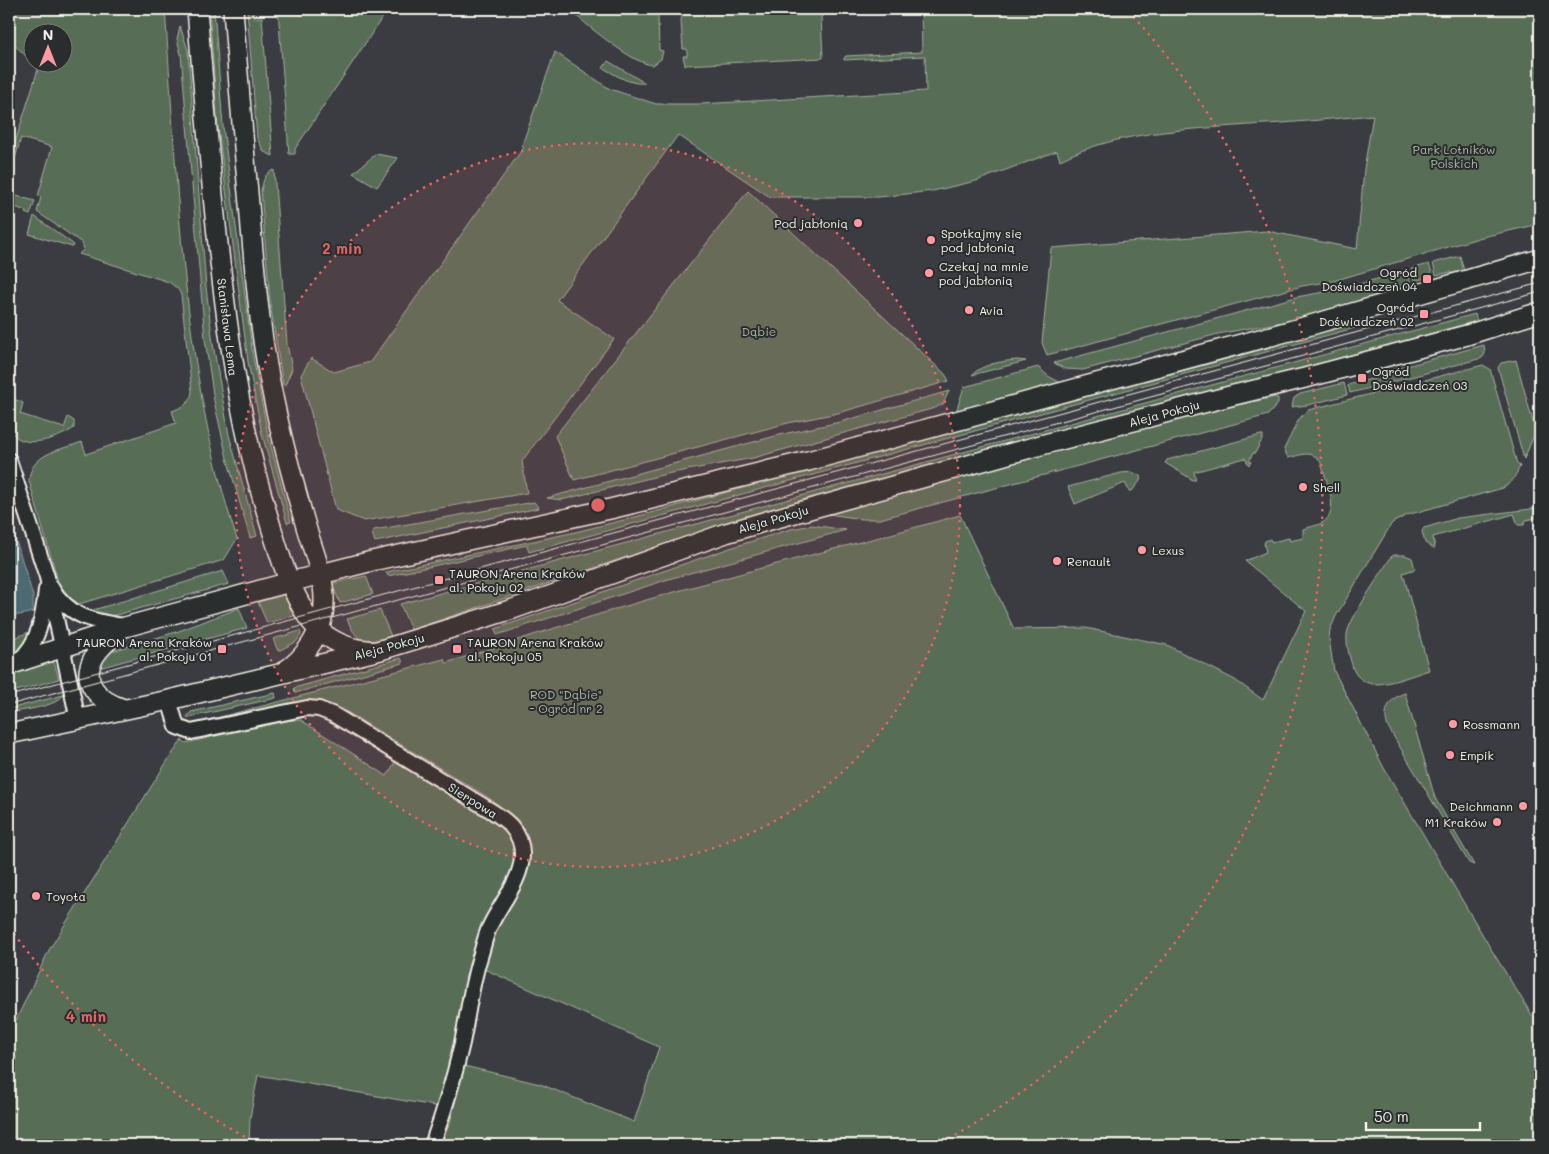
<svg xmlns="http://www.w3.org/2000/svg" width="1549" height="1154" font-family="Mali,sans-serif">
<rect width="100%" height="100%" fill="#3a3c42"/>
<filter id="ink" filterUnits="userSpaceOnUse"><feTurbulence type="fractalNoise" baseFrequency=".02" numOctaves="2"/><feDisplacementMap in="SourceGraphic" scale="10" xChannelSelector="R" yChannelSelector="G"/><feConvolveMatrix kernelMatrix="1 2 1 2 8 2 1 2 1" color-interpolation-filters="sRGB"/></filter>
<g filter="url(#ink)">
<path fill="#596d57" stroke="#a6afa0" d="M9,9H165C178,185 181,370 237,539L224,560L76,605L67,596L58,581L29,481C30,453 61,450 82,442L86,454L176,423L172,411C183,407 190,404 192,392L181,295L178,289L169,282L79,254L84,249L82,243L37,212L41,197L38,196L52,147L21,138L9,179V162L40,63L62,62V32H32V57L25,55L9,40Z
M209,9H214L223,127L253,357L268,435L291,522L287,523L262,434L248,362L218,128Z
M247,9H253L254,18L262,17L273,156L264,152L257,138Z
M278,9H388L295,149V154H289Z
M569,9H654L658,16L659,50L663,51L661,59L653,65C634,65 584,23 569,9Z
M683,9H831L821,17L823,58L685,65L683,56H687V49H683L681,21Z
M921,9H1540V224L1482,237L1333,281L1302,286L1047,355L1042,343L1051,248L1267,231L1357,249L1364,169L1373,115C1332,119 1290,123 1249,125C1184,130 1119,131 1060,160L1057,151L976,181L933,191L879,197H770L678,135L557,300L614,339L522,461L527,493L364,521L336,510L301,375L311,358L334,372L370,362L524,147L522,145L555,52L610,89L656,104H701L926,91L925,56L844,60V58L846,56L922,52Z
M180,26L188,50L206,287L213,344L229,435L257,536L250,538L227,458L214,401L205,339L181,54L177,39Z
M608,61L645,83C630,85 616,75 603,68Z
M376,154L398,158L377,187L353,173Z
M274,170L287,344L292,369L285,385H283L270,303L261,191C263,182 264,173 274,170Z
M748,191L945,374L949,381L838,413L788,423L574,480L555,436Z
M9,194L35,201L30,215L25,213L26,211L9,205Z
M34,216L73,244L74,246L72,247L29,234Z
M1460,256L1464,271L1452,275L1451,272L1436,275L1433,263Z
M1429,264L1433,276L1414,281L1411,269Z
M1408,270L1411,286L1293,320L1218,334L1083,370L1065,369L1054,363L1296,297L1342,289Z
M1475,314L1477,321L721,525L411,630L400,604Z
M1371,317L1373,323L529,552L527,545L388,576L386,572L571,533L628,519Z
M1484,345L1485,354L1482,358L1381,385L1379,377L1381,376V373Z
M1017,360L1026,361L972,375C982,364 1003,361 1017,360Z
M1516,360L1534,426V435L1524,459L1498,368L1501,363Z
M1483,365L1490,369L1517,464L1520,466C1516,475 1512,483 1503,488L1407,515L1392,523L1336,616L1330,630L1329,639L1334,671L1384,768L1494,954L1540,1028V1145H440L450,1123L464,1066L540,1084L634,1122L659,1047L484,969L492,940L505,912L526,874L530,854L527,835L517,819L486,796L342,709L319,702L306,701L194,727L189,725L444,659L446,663C525,638 605,611 685,589C776,563 869,541 960,515L1014,629L1086,628L1167,645L1235,680L1263,700L1306,611L1245,561L1266,552L1264,544L1265,541L1270,539L1272,542L1289,538L1290,541L1303,538V529C1309,527 1316,526 1322,523C1342,512 1325,479 1321,463C1313,449 1301,455 1288,458L1284,449L1299,419L1308,410Z
M1038,367L1048,376L1061,383L956,412L964,387Z
M1376,378L1378,386L1350,393L1348,385Z
M1344,383L1347,395L1308,405L1292,407L1294,398L1300,394Z
M949,391L943,404L935,408L753,458L666,474L561,500L547,498L783,434L840,422Z
M9,392L14,399L23,403L20,414L64,428L68,417L74,421V428C60,438 23,451 12,432C6,421 9,404 9,392Z
M1275,397L1278,398V404L1268,415L880,519H862L828,514L1058,449L1059,451L1218,409Z
M1261,435H1263V438L1255,453H1253L1249,461L1251,462L1249,465L1245,458L1194,472L1196,480H1193L1165,463L1167,460Z
M1132,472L1141,476L1140,481L1132,491H1129L1125,483L1075,504L1068,487L1121,473Z
M534,502L539,508L375,542L372,533L374,530Z
M1539,508L1540,517L1526,520L1524,525H1518L1514,514L1433,537L1435,548H1433L1425,543L1422,531L1424,528L1458,518Z
M812,525L846,530L672,578L497,635L495,629L730,548L791,529Z
M1394,555H1405L1412,558L1415,569L1403,573L1429,670C1413,675 1389,685 1373,684C1363,683 1354,675 1352,665C1349,655 1346,644 1347,634C1349,619 1381,574 1391,557Z
M223,571L229,584L116,615L102,616L90,613L93,610Z
M366,576L373,594L340,603L333,587L334,583Z
M284,595L294,616L267,623L258,602Z
M239,608L247,628L95,669L109,652L179,631Z
M380,610L391,636C365,644 358,645 347,619Z
M34,630L26,646L9,656V640Z
M300,631L301,635L296,642L278,651L273,639Z
M401,658L403,663L295,693L294,688Z
M52,661L54,662L59,679L9,693V673Z
M275,693L276,698L186,718L191,712Z
M1405,693L1435,798L1474,865L1469,863L1388,727C1382,711 1389,698 1405,693Z
M63,695C57,707 22,710 9,713V709Z
M286,720H301L387,776L395,762L497,823L508,833L514,845V860L510,874L484,924L471,963L457,1035L440,1107L258,1075L250,1118L249,1145H9V1035L49,950L166,763L182,740L186,743Z"/>
<path fill="#4e6b73" stroke="#90a1a2" d="M9,518L33,596V612L20,615H9Z"/>
<g fill="none" stroke-linecap="round" stroke-linejoin="round">
<g stroke="#f4f1e8" stroke-width="18">
<path id="street" d="M9,460L47,577L78,720
M51,587C69,617 92,621 123,626
M18,661C39,644 43,617 46,590
M169,700L177,727L191,732L307,708L319,709L334,715L485,807C504,818 523,831 522,856C521,882 499,905 489,928C485,937 483,948 480,957C471,985 468,1014 462,1043C454,1078 444,1112 432,1145"/>
</g>
<g stroke="#f4f1e8" stroke-width="22">
<path id="secondary" d="M197,9C203,84 209,160 217,235C227,328 239,420 266,510C277,546 287,584 307,616C320,636 344,649 367,650
M233,9C238,74 243,139 249,204C254,265 259,327 271,387C280,433 292,478 305,523C312,549 325,576 324,603C324,630 306,658 283,672
M118,632C110,639 102,645 96,654C78,681 98,701 124,709
M9,665L125,627L290,582L372,561L610,509L808,461L1304,327L1540,259
M9,734L169,700L381,650L513,609L726,533L770,520L1041,445L1234,395L1305,378L1467,335L1540,312"/>
</g>
<use href="#street" stroke="#2a2d2e" stroke-width="14"/>
<use href="#secondary" stroke="#2a2d2e" stroke-width="19"/>
<path stroke="#f4f1e8" stroke-width="1" d="M9,696L1540,283
M9,705L1540,292"/>
</g>
</g>
<circle cx="598" cy="505" r="362" fill="#df6462" fill-opacity=".12"/>
<g fill="none" stroke="#df6462" stroke-width="2.5" stroke-dasharray="2.5 5">
<circle cx="598" cy="505" r="362"/>
<path d="M258 1144A724 724 0 0 1 12 931M1128 11A724 724 0 0 1 938 1144"/>
</g>
<g fill="#ff9aa2" stroke="#2a2d2e" stroke-width="2">
<circle cx="858" cy="223" r="5"/>
<circle cx="931" cy="240" r="5"/>
<circle cx="929" cy="273" r="5"/>
<rect x="1422" y="274" width="10" height="10" rx="2.5"/>
<circle cx="969" cy="310" r="5"/>
<rect x="1419" y="309" width="10" height="10" rx="2.5"/>
<rect x="1357" y="373" width="10" height="10" rx="2.5"/>
<circle cx="1303" cy="487" r="5"/>
<circle cx="1142" cy="550" r="5"/>
<circle cx="1057" cy="561" r="5"/>
<rect x="434" y="575" width="10" height="10" rx="2.5"/>
<rect x="217" y="644" width="10" height="10" rx="2.5"/>
<rect x="452" y="644" width="10" height="10" rx="2.5"/>
<circle cx="1453" cy="724" r="5"/>
<circle cx="1450" cy="755" r="5"/>
<circle cx="1523" cy="806" r="5"/>
<circle cx="1497" cy="822" r="5"/>
<circle cx="36" cy="896" r="5"/>
</g>
<g text-anchor="middle" dominant-baseline="central" stroke-width="4" stroke-linejoin="round" paint-order="stroke">
<g font-size="12" fill="#aeb6a7" stroke="#2a2d2e">
<text x="1454" y="149">Park Lotników<tspan x="1454" dy="14">Polskich</tspan></text>
<text x="759" y="331">Dąbie</text>
<text x="566" y="694">ROD "Dąbie"<tspan x="566" dy="14">- Ogród nr 2</tspan></text>
</g>
<g font-size="12" fill="#f4f1e8" stroke="#2a2d2e" text-anchor="start">
<text x="848" y="223" text-anchor="end">Pod jabłonią</text>
<text x="941" y="233">Spotkajmy się<tspan x="941" dy="14">pod jabłonią</tspan></text>
<text x="939" y="266">Czekaj na mnie<tspan x="939" dy="14">pod jabłonią</tspan></text>
<text x="1417" y="272" text-anchor="end">Ogród<tspan x="1417" dy="14">Doświadczeń 04</tspan></text>
<text x="1414" y="307" text-anchor="end">Ogród<tspan x="1414" dy="14">Doświadczeń 02</tspan></text>
<text x="979" y="310">Avia</text>
<text x="1372" y="371">Ogród<tspan x="1372" dy="14">Doświadczeń 03</tspan></text>
<text x="1313" y="487">Shell</text>
<text x="1152" y="550">Lexus</text>
<text x="1067" y="561">Renault</text>
<text x="449" y="573">TAURON Arena Kraków<tspan x="449" dy="14">al. Pokoju 02</tspan></text>
<text x="212" y="642" text-anchor="end">TAURON Arena Kraków<tspan x="212" dy="14">al. Pokoju 01</tspan></text>
<text x="467" y="642">TAURON Arena Kraków<tspan x="467" dy="14">al. Pokoju 05</tspan></text>
<text x="1463" y="724">Rossmann</text>
<text x="1460" y="755">Empik</text>
<text x="1513" y="806" text-anchor="end">Deichmann</text>
<text x="1487" y="822" text-anchor="end">M1 Kraków</text>
<text x="46" y="896">Toyota</text>
</g>
<g font-size="12" fill="#f4f1e8" stroke="#2a2d2e">
<text transform="translate(228 327) rotate(83)">Stanisława Lema</text>
<text transform="translate(1164 413) rotate(-15)">Aleja Pokoju</text>
<text transform="translate(773 519) rotate(-16)">Aleja Pokoju</text>
<text transform="translate(389 646) rotate(-15)">Aleja Pokoju</text>
<text transform="translate(473 800) rotate(32)">Sierpowa</text>
</g>
</g>
<circle cx="598" cy="505" r="8" fill="#df6462" stroke="#2a2d2e" stroke-width="2.5"/>
<g font-size="15" text-anchor="middle" font-weight="bold" fill="#df6462" stroke="#2a2d2e" stroke-width="4" stroke-linejoin="round" paint-order="stroke">
<text x="342" y="254">2 min</text>
<text x="86" y="1022">4 min</text>
</g>
<rect width="1549" height="1154" fill="none" stroke="#2a2d2e" stroke-width="30"/>
<rect x="15" y="15" width="1519" height="1124" fill="none" stroke="#f4f1e8" stroke-width="2" filter="url(#ink)"/>
<g transform="translate(48 48)"><circle r="24" fill="#2a2d2e" stroke="#7b7b78"/>
<path d="M0-4L9 19L0 12L-9 19Z" fill="#ff9aa2"/>
<text y="-8" font-size="14" font-weight="bold" text-anchor="middle" fill="#f4f1e8">N</text>
</g>
<path d="M1366 1122v8h114v-8" fill="none" stroke="#f4f1e8" stroke-width="2.5"/>
<text x="1374" y="1122" font-size="15" fill="#f4f1e8" stroke="#2a2d2e" stroke-width="4" paint-order="stroke">50 m</text>
</svg>
